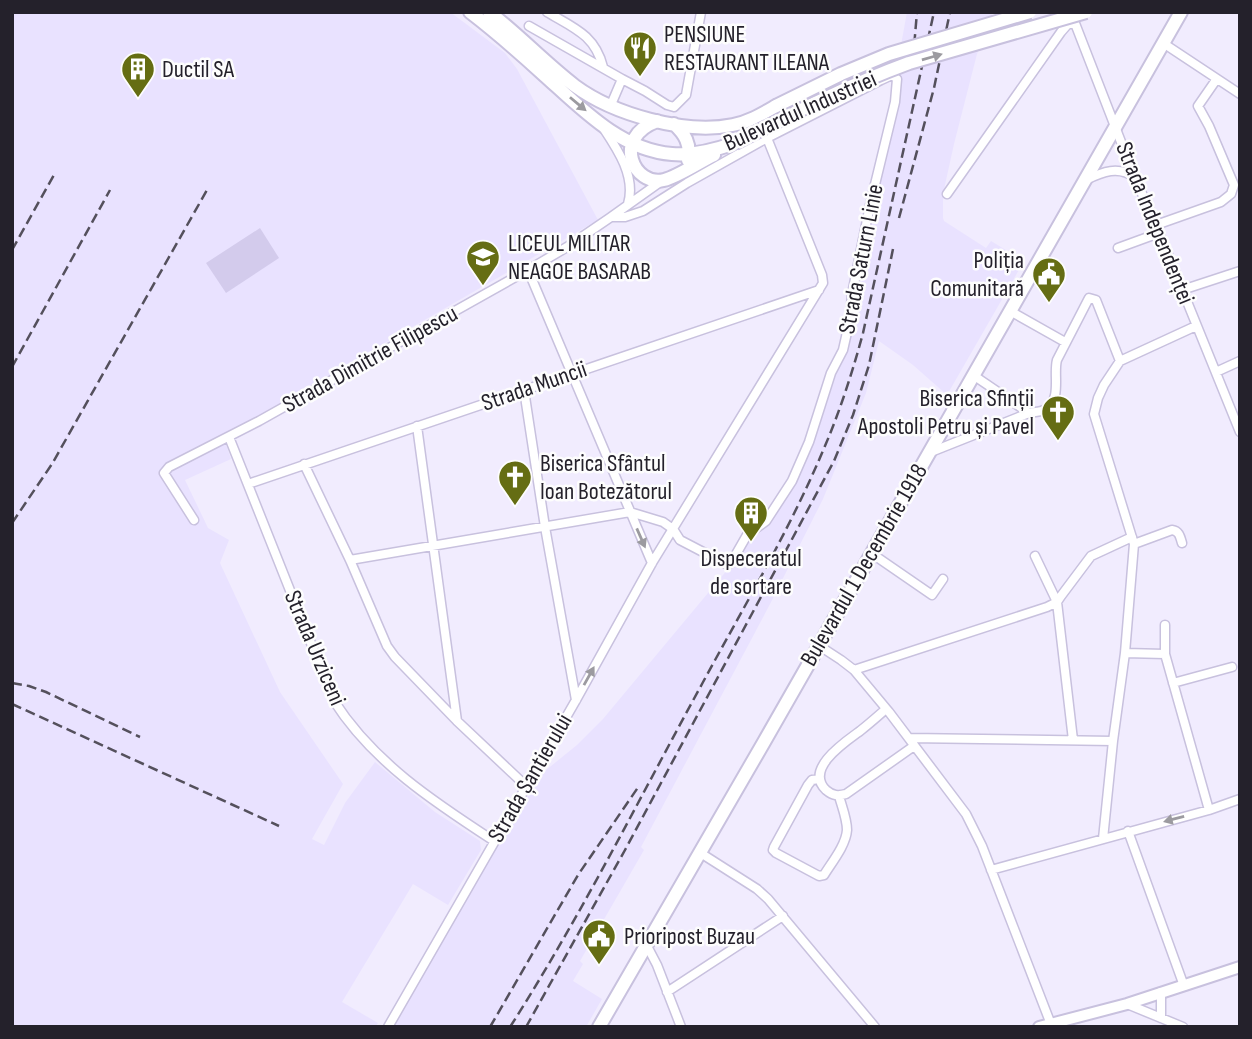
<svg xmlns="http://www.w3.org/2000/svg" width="1252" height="1039" font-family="'Sofia Sans Condensed',sans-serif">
<rect width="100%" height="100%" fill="#f1ecfe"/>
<path fill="#e9e2ff" d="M12,12H450L505,53L517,69L598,220L223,436L231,459L185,480L208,528L229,540L220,563L280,692L343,784L312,839L324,845L345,803L375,762L435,812L480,841L481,850L448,905L413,884L342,1002L378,1023L376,1026L12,1027Z
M907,12H993L977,54L954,144L943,194V218L944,221L986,248L991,241L1024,261L947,395L913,365L879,341L866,393L823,499L769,606L641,847L644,850L580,961L583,964L573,981L602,999L586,1027H392L535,779L577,745L603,719L733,563L746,541L769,521L817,433L848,339L854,295L865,244Z"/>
<path fill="#d3cbec" d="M260,228L279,258L226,293L206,263Z"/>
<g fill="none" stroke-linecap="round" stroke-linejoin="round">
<g stroke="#c8c1de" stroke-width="11">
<path id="minor" d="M547,12C574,28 595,35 603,67
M1071,13L1135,178L1156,225L1240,432
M529,26L622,79
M1163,43L1240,94
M610,107L622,79L645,91L667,105L674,107L686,95L701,12
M604,129C618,150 636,177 628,204
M1086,180C1102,172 1119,165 1135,178
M947,194L1061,32L1068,24H1075
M611,217L663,180
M1156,225L1221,202L1231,194L1234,185L1209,126L1198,106L1216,80
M1118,248L1159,233
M528,270L652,563
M1182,290L1240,271
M1010,311L1065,342
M1216,372L1240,361
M973,375L1029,413
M524,390L545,527L576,700
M417,426L457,721
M229,437L334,701C373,762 434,802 494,841
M931,452L1029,413C1034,412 1042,412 1046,409C1062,399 1053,374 1057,360L1089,298L1096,300L1120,361
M304,464L350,560L387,646L395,657L457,721L526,786
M248,484L819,290
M194,520L164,473L169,467L259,421L528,270L567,247L611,217H625L643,211L687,183L767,138L881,80L892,75L897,79L895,102L870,205L852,294L850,319L843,350L831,373L809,442L792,481L766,521L747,535L731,563L726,564L680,540L673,529L663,522L630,512L350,560
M1134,544L1172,530C1179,531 1180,536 1182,543
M871,553L932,595L943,579
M1035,556L1057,602L1073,740
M1165,625V654
M818,645L841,660L854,670L889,712L966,814L982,846L1052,1027
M1125,653L1165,654L1209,810
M854,670L1047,607L1057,602L1061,596L1091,556L1132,537
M1173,683L1232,667
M886,709C878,716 869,724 860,731C845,742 804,769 826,790C833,796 838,796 846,794L914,746
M909,738L1113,741
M819,779L812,780L808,785L774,847L773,850L776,853L819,876L824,875C832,862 846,845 847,830C847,819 842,807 839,796
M1128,831L1184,986
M1103,839L1113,741L1125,653L1134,544L1094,414L1098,398L1104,385L1120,361L1196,326
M699,852L757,889L768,899L875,1027
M991,870L1209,810L1240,799
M646,944L657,965L681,1027
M667,992L783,916
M1127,1004L1183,1027
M1161,1018V992
M388,1027L576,700L652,563L823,283L822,275L767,138"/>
</g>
<g stroke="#c8c1de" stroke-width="14">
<path id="tertiary" d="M1039,1027L1127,1004L1240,967"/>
</g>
<g stroke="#c8c1de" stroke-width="16">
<path id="secondary" d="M599,1027L764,742L1181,12"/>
</g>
<g stroke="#c8c1de" stroke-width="16">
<path id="primary" d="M470,12C496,32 520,53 543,74C581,108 620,150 672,154C694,156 715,150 735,143
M489,12C519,35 545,63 575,86C613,114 685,135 733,125C749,122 762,114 776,106
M657,121C611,138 634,187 664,180C677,177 701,161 714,155
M674,124C685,134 691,144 688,160"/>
</g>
<use href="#minor" stroke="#fff" stroke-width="8"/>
<use href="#tertiary" stroke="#fff" stroke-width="10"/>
<use href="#secondary" stroke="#fff" stroke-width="12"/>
<use href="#primary" stroke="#fff" stroke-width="12"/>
<path stroke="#54505c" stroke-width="2.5" stroke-dasharray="10 5" stroke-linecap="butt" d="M913,59L917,12
M899,218L934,88L950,12
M12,250L55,173
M12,367L110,190
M12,523L52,464L207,190
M12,683L29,686L46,692L140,737
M12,704L279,826
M490,1027L578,875L639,786
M510,1027C581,916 639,799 702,684C743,608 788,533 822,453C839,414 852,374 863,333L934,12
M526,1027L625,850L834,461L853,415L869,365L893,249"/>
<g stroke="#c8c1de" stroke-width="16" stroke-linecap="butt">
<path id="primary-bridge" d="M776,106L841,74L889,54L1030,12
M735,143C792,114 849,85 909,63L1086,12"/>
</g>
<use href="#primary-bridge" stroke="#fff" stroke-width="12"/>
</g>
<defs><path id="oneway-solid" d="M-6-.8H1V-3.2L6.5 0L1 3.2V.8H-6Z" transform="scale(1.75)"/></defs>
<g fill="#9c9ba0">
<use href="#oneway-solid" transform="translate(932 57) rotate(-16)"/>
<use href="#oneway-solid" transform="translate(578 104) rotate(40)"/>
<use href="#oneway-solid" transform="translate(641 538) rotate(66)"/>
<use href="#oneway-solid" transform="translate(589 676) rotate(-61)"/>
<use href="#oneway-solid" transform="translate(1174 819) rotate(165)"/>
</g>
<defs>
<g id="restaurant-pin" transform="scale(1.75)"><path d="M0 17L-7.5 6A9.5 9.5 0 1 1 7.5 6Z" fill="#656d13" stroke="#fdfdfd"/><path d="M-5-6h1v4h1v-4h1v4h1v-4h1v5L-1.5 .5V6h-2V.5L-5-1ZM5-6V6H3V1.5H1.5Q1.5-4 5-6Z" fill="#fff"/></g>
<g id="building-pin" transform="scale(1.75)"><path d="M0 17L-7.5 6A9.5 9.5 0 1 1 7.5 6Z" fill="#656d13" stroke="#fdfdfd"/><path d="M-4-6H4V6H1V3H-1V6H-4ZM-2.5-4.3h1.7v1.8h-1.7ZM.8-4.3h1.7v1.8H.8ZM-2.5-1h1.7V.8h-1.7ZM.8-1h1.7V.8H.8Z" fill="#fff"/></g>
<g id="university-pin" transform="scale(1.75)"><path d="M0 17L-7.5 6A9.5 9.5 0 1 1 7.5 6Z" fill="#656d13" stroke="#fdfdfd"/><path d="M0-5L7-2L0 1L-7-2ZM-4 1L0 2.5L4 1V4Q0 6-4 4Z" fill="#fff"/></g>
<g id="civic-pin" transform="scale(1.75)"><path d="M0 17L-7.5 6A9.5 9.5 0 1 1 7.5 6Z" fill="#656d13" stroke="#fdfdfd"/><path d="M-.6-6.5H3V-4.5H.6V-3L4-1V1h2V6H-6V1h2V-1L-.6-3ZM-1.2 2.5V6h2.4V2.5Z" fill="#fff"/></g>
<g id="church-pin" transform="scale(1.75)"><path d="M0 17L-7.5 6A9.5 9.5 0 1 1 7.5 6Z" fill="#656d13" stroke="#fdfdfd"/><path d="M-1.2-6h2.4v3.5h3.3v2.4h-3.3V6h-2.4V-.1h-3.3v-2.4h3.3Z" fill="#fff"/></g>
</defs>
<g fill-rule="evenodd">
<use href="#restaurant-pin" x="640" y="48"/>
<use href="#building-pin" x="138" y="69"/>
<use href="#university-pin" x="483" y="257"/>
<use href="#civic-pin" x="1049" y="274"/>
<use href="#church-pin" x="1058" y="412"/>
<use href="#church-pin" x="515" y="477"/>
<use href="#building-pin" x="751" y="513"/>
<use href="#civic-pin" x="599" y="936"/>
</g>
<g text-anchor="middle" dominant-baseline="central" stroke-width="5" stroke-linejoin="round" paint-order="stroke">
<g font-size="24" fill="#24212b" stroke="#fdfdfd" text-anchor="start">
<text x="664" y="34">PENSIUNE<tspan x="664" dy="28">RESTAURANT ILEANA</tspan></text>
<text x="162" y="69">Ductil SA</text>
<text x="508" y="243">LICEUL MILITAR<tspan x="508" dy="28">NEAGOE BASARAB</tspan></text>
<text x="1024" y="260" text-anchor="end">Poliția<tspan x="1024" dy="28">Comunitară</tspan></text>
<text x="1034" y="398" text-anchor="end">Biserica Sfinții<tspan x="1034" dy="28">Apostoli Petru și Pavel</tspan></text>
<text x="540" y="463">Biserica Sfântul<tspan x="540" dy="28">Ioan Botezătorul</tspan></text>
<text x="751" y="558" text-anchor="middle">Dispeceratul<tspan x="751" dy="28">de sortare</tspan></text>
<text x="624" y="936">Prioripost Buzau</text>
</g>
<g font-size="24" fill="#24212b" stroke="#fdfdfd">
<text transform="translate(800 111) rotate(-24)">Bulevardul Industriei</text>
<text transform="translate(1155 223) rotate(68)">Strada Independenței</text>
<text transform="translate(861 259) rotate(-79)">Strada Saturn Linie</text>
<text transform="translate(370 359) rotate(-29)">Strada Dimitrie Filipescu</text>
<text transform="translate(534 386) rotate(-19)">Strada Muncii</text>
<text transform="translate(864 565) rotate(-60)">Bulevardul 1 Decembrie 1918</text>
<text transform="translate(315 648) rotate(67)">Strada Urziceni</text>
<text transform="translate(530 778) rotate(-60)">Strada Șantierului</text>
</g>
</g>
<rect width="1252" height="1039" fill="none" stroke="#24212b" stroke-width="28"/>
</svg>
